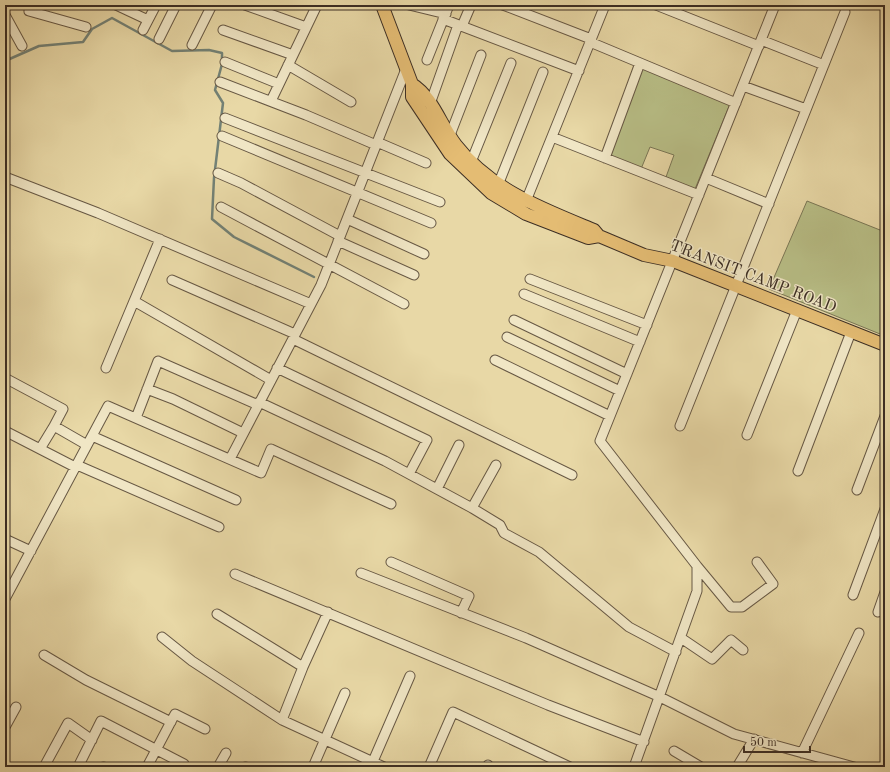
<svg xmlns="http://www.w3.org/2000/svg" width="890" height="772" font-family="'Old Standard TT',serif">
<rect width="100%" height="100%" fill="#e8d8a6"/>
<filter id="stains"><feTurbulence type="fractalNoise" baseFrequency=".005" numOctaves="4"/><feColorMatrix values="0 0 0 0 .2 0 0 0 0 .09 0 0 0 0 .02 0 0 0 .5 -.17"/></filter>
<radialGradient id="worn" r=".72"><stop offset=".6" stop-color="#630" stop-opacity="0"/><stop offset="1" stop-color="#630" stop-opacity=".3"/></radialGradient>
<path fill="#b8be86" stroke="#7a7655" d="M642,68L730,104L695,189L666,177L674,155L650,147L641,169L608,156Z
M807,201L885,232V336L769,289Z"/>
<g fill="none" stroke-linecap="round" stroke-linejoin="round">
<path stroke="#738175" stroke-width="2.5" d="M5,61L39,46L83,42L92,29L112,18L172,51L209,50L222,53V64L215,90L223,103L214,178L212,219L234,237L314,277"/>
<g stroke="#675844" stroke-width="11">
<path id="minor" d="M30,5L29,11L86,27
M116,5L148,20
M245,5L306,27
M409,5L446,14
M503,5L591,39
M656,5L759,46
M5,15L22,46
M443,19L579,71
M462,26L471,5
M143,30L156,5
M223,30L293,55
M159,39L176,5
M761,40L824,65
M590,42L736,103
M192,45L212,5
M427,60L449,5
M225,62L279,84
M288,65L351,102
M220,82L306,115L376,145
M743,86L806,109
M271,101L317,5
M430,104L458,25
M225,118L440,202
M450,135L481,55
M222,136L431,223
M552,137L699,195
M377,142L426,163
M605,158L640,63
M471,162L511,63
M218,173L241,183L340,236
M5,177L98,213L311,304
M706,178L769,204
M498,185L543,72
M526,201L605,5
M221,207L404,304
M347,219L424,254
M338,241L414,275
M530,279L647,325
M172,280L295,334
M524,294L640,342
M134,301L271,380
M514,320L627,374
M507,337L620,391
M293,339L572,475
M495,360L610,416
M106,368L160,239
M277,368L427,440L409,474
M5,378L63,409L54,426L87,445
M147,389L173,399L243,433
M259,402L385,461L472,508L500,525L504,533L539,552L629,627L676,652
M136,418L158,361L258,405
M680,426L845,12
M5,431L75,467
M747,435L797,310
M92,436L236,500
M40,449L54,426
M230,459L321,285L406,69
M77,465L219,527
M798,471L851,332
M437,489L459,445
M857,490L885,416
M472,508L496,465
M5,539L31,551
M391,562L469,596L461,613
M697,566L731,607H742L773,584L757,562
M361,573L526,638L660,697L734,734L854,767
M235,574L548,705L644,742
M853,595L885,509
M5,599L108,406L261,473L271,449L391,504
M878,612L885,592
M217,614L303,667
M162,637L192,661L282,720L384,767
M681,638L712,659L731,640L743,650
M44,655L86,680L171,722
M282,720L303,667L328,612
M5,727L16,707
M674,751L701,767
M802,753L859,633
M371,766L410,676
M44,767L68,723L92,740
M78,767L101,721L184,764
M103,767H104
M147,767L175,714L205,729
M218,767L226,753
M245,767H246
M313,767L345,693
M429,767L453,712L570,767
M487,767L488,765
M634,767L697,591V566L600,441L775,5
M737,767L754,739"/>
</g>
<g stroke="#3c2e24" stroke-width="14">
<path id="major" d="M382,5L412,84V97L450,154L491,193L526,214L588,238L599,236
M412,84C433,97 441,126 456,145C491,190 543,209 594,230L599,236L644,255L673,261L885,345"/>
</g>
<use href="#minor" stroke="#f0e6c5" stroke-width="9"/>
<use href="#major" stroke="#e4bc73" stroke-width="12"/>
</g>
<g text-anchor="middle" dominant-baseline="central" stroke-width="3" stroke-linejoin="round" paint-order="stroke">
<g font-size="16" fill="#3c2e24" stroke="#f0e6c5">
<text transform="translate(753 277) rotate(21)">TRANSIT CAMP ROAD</text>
</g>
</g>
<rect width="890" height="772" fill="none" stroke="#e8d8a6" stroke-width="20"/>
<rect x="6" y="6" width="878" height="760" fill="none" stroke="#3c2e24" stroke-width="2"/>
<rect x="10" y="10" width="870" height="752" fill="none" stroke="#3c2e24"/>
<path d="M744 746v6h66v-6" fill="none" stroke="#3c2e24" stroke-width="2"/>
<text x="750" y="746" font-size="12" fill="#3c2e24" stroke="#f0e6c5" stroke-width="3" paint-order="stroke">50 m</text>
<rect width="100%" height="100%" filter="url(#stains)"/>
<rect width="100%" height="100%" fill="url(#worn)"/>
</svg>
